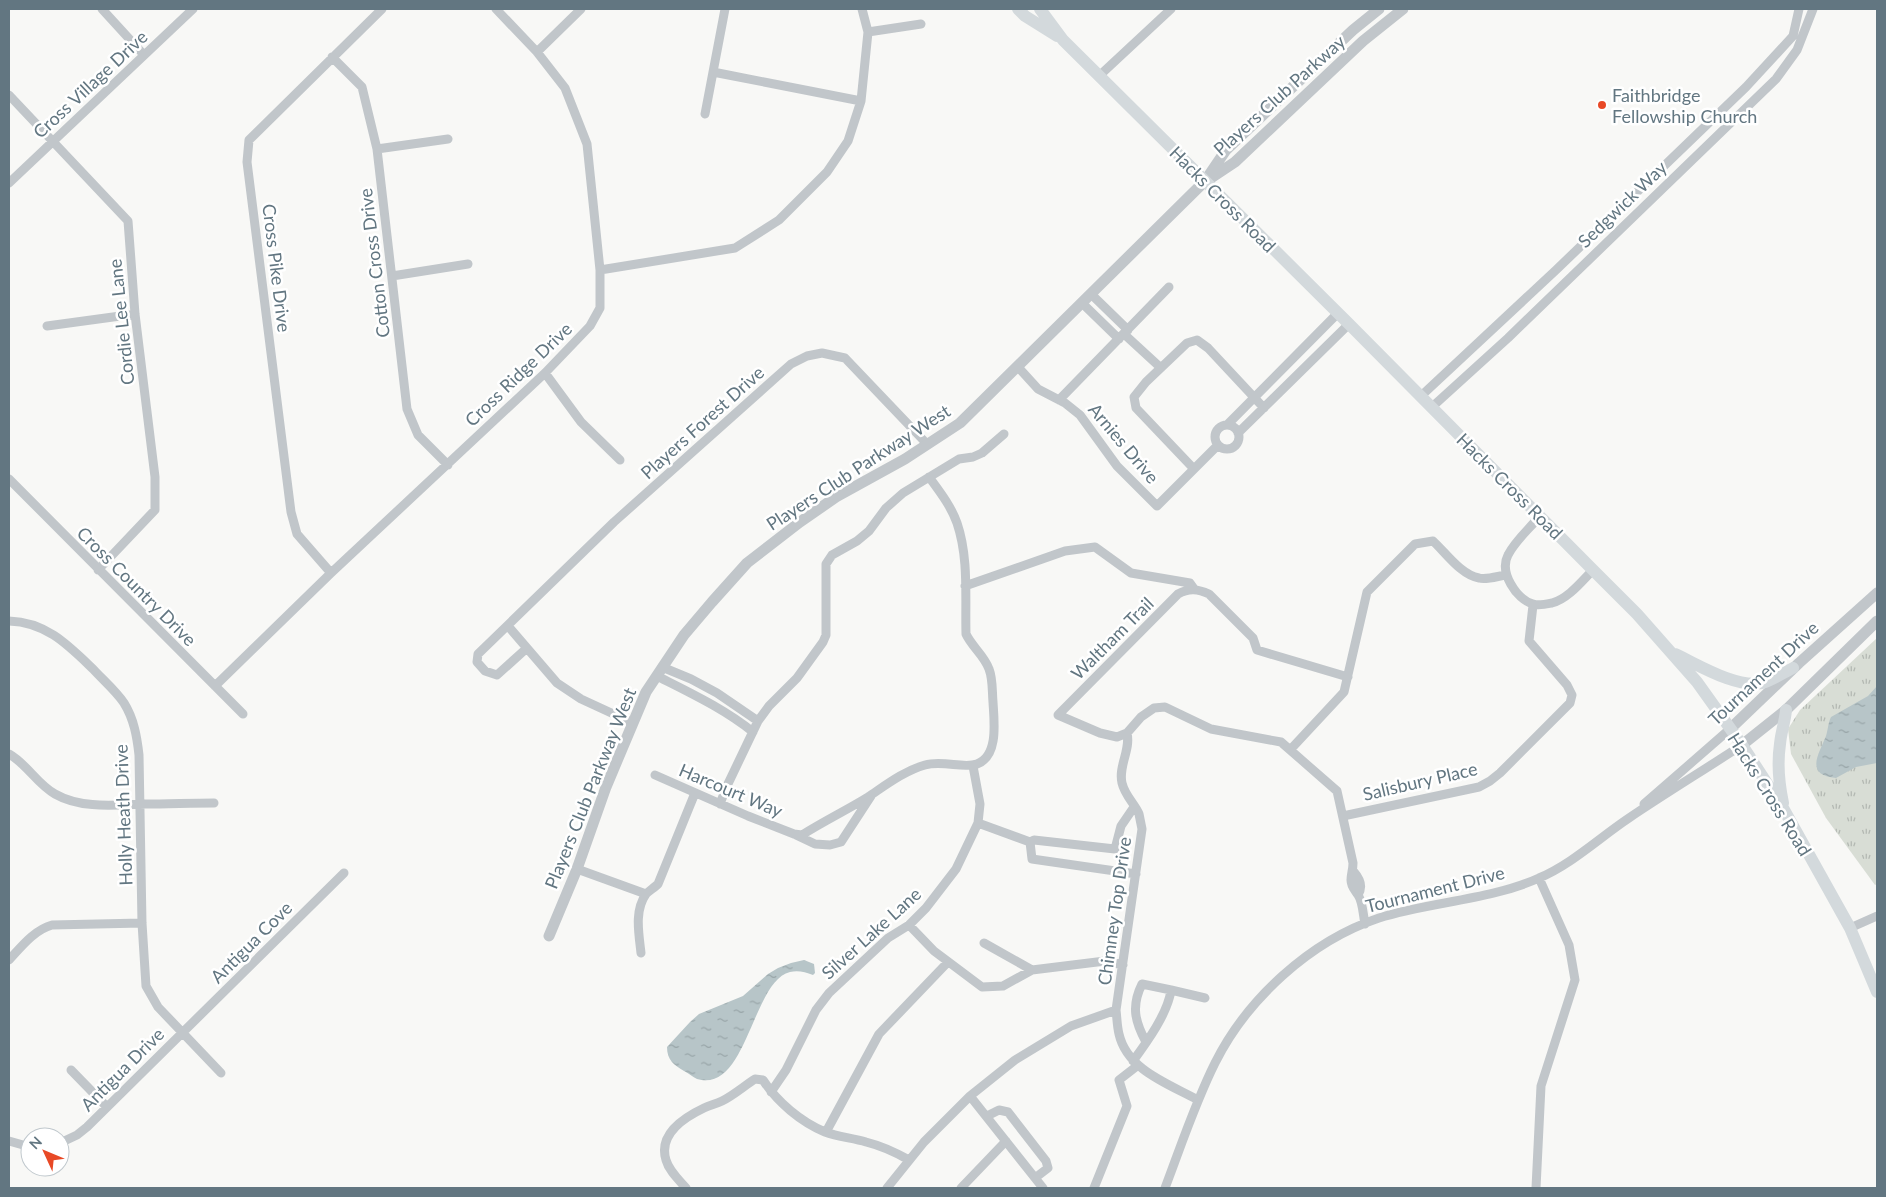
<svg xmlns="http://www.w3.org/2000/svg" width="1886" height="1197" font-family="Lato,sans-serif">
<defs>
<pattern id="grass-tufts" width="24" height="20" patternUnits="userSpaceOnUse" patternTransform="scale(1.25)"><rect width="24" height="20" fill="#d8ddd5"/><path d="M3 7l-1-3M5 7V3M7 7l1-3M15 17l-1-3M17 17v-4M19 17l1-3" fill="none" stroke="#b3b8b2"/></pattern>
<pattern id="water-ripples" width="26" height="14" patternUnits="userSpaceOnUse" patternTransform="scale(1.25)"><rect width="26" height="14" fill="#b7c5c8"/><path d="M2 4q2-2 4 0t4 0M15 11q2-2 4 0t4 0" fill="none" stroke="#98a5a8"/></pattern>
</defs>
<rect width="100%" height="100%" fill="#f8f8f6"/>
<path fill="url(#grass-tufts)" d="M1877,638V884L1875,885L1826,818L1791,754L1788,729L1800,710Z"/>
<path fill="url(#water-ripples)" d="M1877,686V763L1856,767L1836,778C1804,775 1819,754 1826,736C1828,730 1828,723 1831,717L1868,696Z
M804,960L814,964L815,973L813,975C805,972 798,970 790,972C752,981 747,1094 697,1079C693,1077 688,1073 684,1071C674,1065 667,1060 667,1047L690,1022L699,1014L743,996L768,974L778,968L791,963Z"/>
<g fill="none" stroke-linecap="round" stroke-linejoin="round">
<path stroke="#c1c6ca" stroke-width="9" d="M102,9L144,55
M868,32L921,24
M537,52L581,9
M332,57L362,87L377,149L407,409L418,435L448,465
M713,72L861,101
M1099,76L1171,9
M9,95L128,221L135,314L155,477V510L98,570
M705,114L725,9
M377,149L448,139
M9,183L193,9
M600,270L735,248L779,220L827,172L848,141L861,101L868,32L862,9
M392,276L468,264
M1091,294L1128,330
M1082,303L1119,339
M47,326L135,314
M1124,334L1161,368
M1018,367L1038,389L1065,403L1080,415L1117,466L1157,506L1218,445
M545,373L581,422L620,460
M1421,396L1556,270L1746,87L1793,36L1799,9
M1059,400L1169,287
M1432,407L1508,338L1776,79L1797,50L1813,9
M1227,425L1338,313
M1215 437a12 12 0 1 1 24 0a12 12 0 1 1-24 0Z
M1238,433L1349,324
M1194,469L1136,408L1134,397L1146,382L1187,343L1197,340L1208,348L1264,408
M9,479L243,714
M1539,517C1529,529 1515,541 1508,555C1499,572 1516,599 1533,604C1538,606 1547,604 1552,603C1568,599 1582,581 1593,570
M331,573L297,534L291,512L247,162L249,140L382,9
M965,586L1065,551L1095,547L1131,573L1190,583L1195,590
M9,621C46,622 68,645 93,669C103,680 116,691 124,703C134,719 137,737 139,755L142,923L146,986L158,1007L221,1073
M508,626L557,683L581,699L633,723
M527,648L497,675L485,671L477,662L478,654L614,522L791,364L807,356L822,353L845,358L927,444
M662,667L691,679L717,693L758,721
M657,676C690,693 723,708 753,732
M1348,677L1257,650L1253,638L1209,594C1198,589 1189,588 1178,594L1058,715L1100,733L1117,737L1127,733L1141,717L1154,708L1165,707L1211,729L1281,742L1337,791L1353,863C1353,870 1351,874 1351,880C1351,887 1355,890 1358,895C1363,902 1363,915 1365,924
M215,686L331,573L545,373L590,326L600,308V270L587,144L565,88L537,52L496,9
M1127,733C1131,750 1118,766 1122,783C1125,796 1135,804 1139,814C1140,819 1141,824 1142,829L1116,1010C1117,1018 1117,1026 1119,1034C1127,1070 1169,1084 1198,1100
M1290,750L1344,692L1367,592L1415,544L1433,541C1446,553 1461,575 1479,578C1487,580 1498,576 1506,575
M9,754C27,764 37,784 55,794C81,809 115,805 145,804C168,804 191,803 214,803
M655,775L748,816L794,834L802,835C824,821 847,810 868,797C886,785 904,771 925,765C943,760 964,769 977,764C999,756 994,721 993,702C992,691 993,679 989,669C984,655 972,647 966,634C965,598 969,558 957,523C951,506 940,492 929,477
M720,804L726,788L758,721L769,706L797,678L823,642L826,635V564L832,555L857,541L869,531L886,508L903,493L959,459L973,457L982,453L1004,434
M1644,804L1730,729
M1343,816L1479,787L1490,781L1500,773L1570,703L1572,695L1567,685L1529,641L1533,605
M978,823L1030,842
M796,835L815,844L830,845L841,842L871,796
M1030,842L1034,840L1115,849L1121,826L1134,807
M1030,842L1032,859L1136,874
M577,869L646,894
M1354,872C1360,879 1363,887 1358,895
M909,925L934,951L982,987L1003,986L1032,970L1105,961L1123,965
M1850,928L1877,916
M984,943L1032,970
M641,953C639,934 634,911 646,894C649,891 655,887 658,884L695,793
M9,960C21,947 34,930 52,925L142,923
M1171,990L1205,998
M1133,1061C1147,1042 1168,1013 1171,990L1142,984C1131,1006 1135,1022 1146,1042
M71,1070L107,1107
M771,1092L786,1070L816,1010L829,993L888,938L909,925L926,908L956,869L978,823L980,804L973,766
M970,1096L1043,1188
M987,1116L999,1110L1008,1112L1046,1161L1048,1168L1035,1178
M826,1132L879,1034L948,962
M9,1141L30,1147
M60,1143L77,1135L87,1127L344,873
M686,1188C679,1180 669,1171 666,1160C658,1134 685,1117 704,1108C710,1105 716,1104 722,1101C734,1095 744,1086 755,1079L763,1080C777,1102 801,1122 825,1132C838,1137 853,1138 866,1142C882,1146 895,1152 909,1160
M887,1188L924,1142L970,1096L1015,1060L1071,1026L1116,1010
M961,1188L1006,1141
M1094,1188L1127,1106L1119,1080L1137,1066
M1165,1188C1181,1146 1195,1103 1215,1063C1247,999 1310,941 1379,918C1429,902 1491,900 1539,878C1572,864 1599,838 1629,818C1666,793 1704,770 1742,745
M1536,1188L1541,1086L1575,980L1569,945L1539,878"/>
<path stroke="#c1c6ca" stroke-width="11" d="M1211,178L1235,162L1363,41L1403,9
M1730,729L1799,663L1877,593
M1742,745L1786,710L1877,621
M549,936L577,869L606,787L646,692L684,635L712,602L747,563L800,522L836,497L905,459L960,423L1205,181L1226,150L1353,30L1379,9"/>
<path stroke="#d3d9dc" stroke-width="12" d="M1018,9L1025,16L1057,36
M1040,9L1063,40L1349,324L1593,570L1637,614L1697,682L1742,745L1783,808L1850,928L1877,992
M1675,654C1699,665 1735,688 1762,683C1772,680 1783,673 1793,668
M1783,803C1779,784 1777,764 1780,744C1781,732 1785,722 1786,710"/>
</g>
<circle fill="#e84926" stroke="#fff" stroke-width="2" cx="1602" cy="105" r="5"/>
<g text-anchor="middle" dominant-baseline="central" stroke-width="5" stroke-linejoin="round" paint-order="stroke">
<g font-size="18" fill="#627681" stroke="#fff">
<text transform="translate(90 84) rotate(-43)">Cross Village Drive</text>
<text transform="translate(1279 95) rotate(-42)">Players Club Parkway</text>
<text transform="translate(1223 199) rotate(45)">Hacks Cross Road</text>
<text transform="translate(1622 204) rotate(-44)">Sedgwick Way</text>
<text transform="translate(374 263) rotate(-97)">Cotton Cross Drive</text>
<text transform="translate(277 268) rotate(83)">Cross Pike Drive</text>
<text transform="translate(121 322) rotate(-96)">Cordie Lee Lane</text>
<text transform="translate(518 374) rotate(-44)">Cross Ridge Drive</text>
<text transform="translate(702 422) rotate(-42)">Players Forest Drive</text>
<text transform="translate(1124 443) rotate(50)">Arnies Drive</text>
<text transform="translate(858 467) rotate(-33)">Players Club Parkway West</text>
<text transform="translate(1510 486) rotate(45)">Hacks Cross Road</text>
<text transform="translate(137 586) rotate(45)">Cross Country Drive</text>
<text transform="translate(1112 638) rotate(-45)">Waltham Trail</text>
<text transform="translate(1763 673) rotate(-43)">Tournament Drive</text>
<text transform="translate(1420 781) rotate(-13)">Salisbury Place</text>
<text transform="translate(590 788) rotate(-68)">Players Club Parkway West</text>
<text transform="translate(731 790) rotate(23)">Harcourt Way</text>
<text transform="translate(1770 794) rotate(58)">Hacks Cross Road</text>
<text transform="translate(123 815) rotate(-92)">Holly Heath Drive</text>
<text transform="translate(1435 889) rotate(-14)">Tournament Drive</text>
<text transform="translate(1114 911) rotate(-82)">Chimney Top Drive</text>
<text transform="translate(871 933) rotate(-42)">Silver Lake Lane</text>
<text transform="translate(251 942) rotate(-45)">Antigua Cove</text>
<text transform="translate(122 1069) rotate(-45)">Antigua Drive</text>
</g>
<g font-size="18" fill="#627681" stroke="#fff" text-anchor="start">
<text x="1612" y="95">Faithbridge<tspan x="1612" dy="21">Fellowship Church</tspan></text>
</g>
</g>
<rect width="1886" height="1197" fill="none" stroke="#627681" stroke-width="20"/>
<g transform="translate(45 1152) rotate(314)"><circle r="24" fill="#ffffff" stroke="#c0c8cd"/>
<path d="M0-4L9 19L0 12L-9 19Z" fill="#e84926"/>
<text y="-8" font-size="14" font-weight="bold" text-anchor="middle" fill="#627681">N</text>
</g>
</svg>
